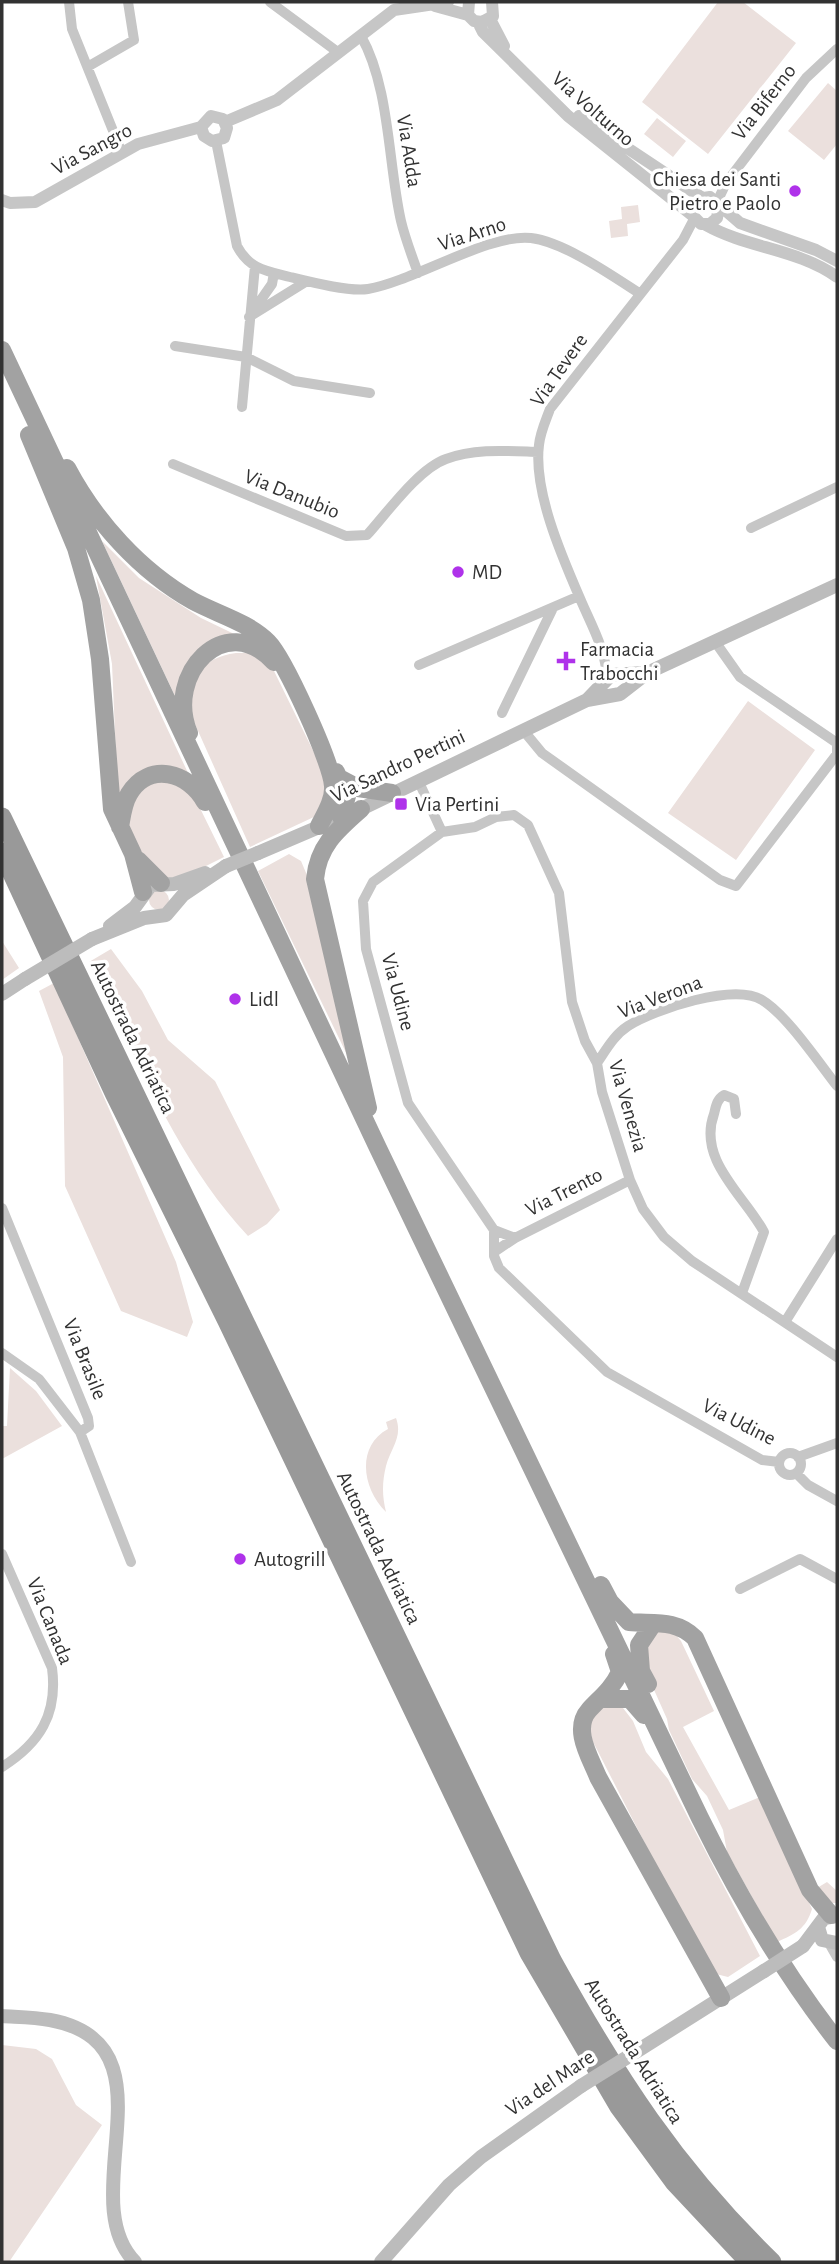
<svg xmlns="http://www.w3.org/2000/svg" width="839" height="2264" font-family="'Alegreya Sans',sans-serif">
<rect width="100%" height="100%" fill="#fff"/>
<path fill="#ebe0dd" d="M718,2H743L796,43L708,154L642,102Z
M828,83L837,91V144L824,160L788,131Z
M657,118L686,141L673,157L644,134Z
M638,205L640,222L627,224L628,236L611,238L609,221L622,219L621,207Z
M102,541L139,578L201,618L255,644L225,639L176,698Z
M96,576L188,773L166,768L118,801L112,664Z
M236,653H251L274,671L327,779L328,789L316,816L250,847L190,713C189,679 200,658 236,653Z
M748,701L815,750L736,860L668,813Z
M172,779L196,800L224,857L182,878L170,880L137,850L127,819L134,794L142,786Z
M289,854L301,861L309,880L351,1063L258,871Z
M149 900a10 10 0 1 1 20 0a10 10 0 1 1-20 0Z
M2,941L19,968L2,980Z
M111,949L142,991L168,1040L215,1081L280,1210L267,1224L248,1236C176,1159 136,1055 89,962Z
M54,983L176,1262L193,1322L187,1337L121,1311L65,1186L63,1057L39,991Z
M10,1368L36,1391L62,1426L2,1459V1426H7Z
M396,1418C403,1437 391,1448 386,1466C382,1482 382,1496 386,1512C362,1489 356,1446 388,1429L386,1422Z
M656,1631L675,1634L681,1641L714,1711L683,1727L729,1810L760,1797L812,1909C806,1929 795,1934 777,1942L727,1852L723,1830L707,1796L692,1779L669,1730L667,1719L643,1665V1641Z
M609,1705L623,1708L633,1721L646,1752L668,1779L760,1956L728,1977L716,1974L706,1963L588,1732L596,1708Z
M827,1882L837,1891V1903H832L817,1888Z
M2,2045L36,2049L52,2059L76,2105L102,2125L9,2262H2Z"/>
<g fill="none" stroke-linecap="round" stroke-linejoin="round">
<path stroke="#c6c6c6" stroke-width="10" d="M69,2L72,29L122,153
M270,2L339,53
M361,36C390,87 388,164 401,221C405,238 412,256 418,273
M89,66L134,40L128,2
M216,141L237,246C249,269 266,271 290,277C310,282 349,292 368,289C414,281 490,233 531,238C564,242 611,275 639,293
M717,202L726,183L806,78L837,49
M253,311L272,284L274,273
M249,317L307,281
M175,346L246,357L294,381L370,393
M242,407L255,266
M173,464L346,536L367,535C387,513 418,469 446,459C475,448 508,451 538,452
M751,528L837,487
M419,665L579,596
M607,679C606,651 593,628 582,603C563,559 533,492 539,445C540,433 546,420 550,409L683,240L694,219
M502,713L552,610
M523,730L542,753L720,880L736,886L837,754V743L740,677L716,643
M418,780L442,832
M597,1063C606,1050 614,1035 628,1026C655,1009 734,983 762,1000C786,1014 819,1063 837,1086
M736,1114L734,1099L724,1095C717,1099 716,1106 714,1114C697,1160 745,1196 764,1232L742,1293
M2,1208L88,1418L89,1426L80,1432
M494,1230V1256L499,1268L607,1372L762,1460L779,1462
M515,1238L494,1230L408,1103L366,949L363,901L373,882L442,832L475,827L496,817L514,815L528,825L559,893L572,1002L585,1041L597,1063L602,1092L630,1180L643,1209L664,1237L692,1261L837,1357
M494,1252L515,1238L630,1180
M785,1322L837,1239
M2,1353L39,1379L80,1432
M80,1432L131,1562
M779 1464a11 11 0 1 1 22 0a11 11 0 1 1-22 0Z
M798,1457L837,1443
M796,1473L808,1485L837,1501
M2,1554L52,1668C58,1714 40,1743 2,1767
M740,1589L800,1559L837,1579
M829,1943L837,1957"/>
<path stroke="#c6c6c6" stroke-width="12" d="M469,2L468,15L474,21L482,22L493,16L492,2
M435,6L468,15
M490,19L504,46
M478,22L483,32L568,116L692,215
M579,116L701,197
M225,122L277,100L394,10L448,2
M2,200L10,203L35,202L138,144L201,127L211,116L223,119L227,128L224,138L212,141L204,136L201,127
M719,206L717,218L710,224H701L692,215V206L697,199L710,197L740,223L816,250L837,261
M706,225C747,248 798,249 837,277"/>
<path stroke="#bcbcbc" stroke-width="14" d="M588,699L611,675L644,673
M258,853L361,809L587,700L620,694L647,673L837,585
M110,926L135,907L151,885L174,884L205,873
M92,939L144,918L166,915L183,895L226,866
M2,994L25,979
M818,1927L822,1940L837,1943
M803,1946L824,1918L837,1916
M2,2016C17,2017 34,2017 50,2020C180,2044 71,2197 135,2262
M634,2053L764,1971
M381,2262L449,2185L481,2157L581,2086"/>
<path stroke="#a2a2a2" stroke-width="18" d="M2,350L377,1146L700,1818C739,1897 783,1972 837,2041
M29,435L76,548L91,600L100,659L112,809L133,854L143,892
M67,468C95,521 140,571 193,601C217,614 248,622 268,642C284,658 332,763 333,786C334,800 325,814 319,826
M189,733C164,675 225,608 274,662
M336,772L347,796L341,817
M341,779L358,788L392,793
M361,809C337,830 318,846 315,879L368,1108
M120,827C122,816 123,804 129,794C149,761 189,772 205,802
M138,860L161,883
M601,1585L610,1602L629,1622C654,1624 676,1619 695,1638L810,1890L831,1915
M614,1654L620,1672C612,1689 601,1697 589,1710C572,1729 590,1757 598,1777L721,1998
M648,1684L641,1671L639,1645L653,1624
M601,1699H630L644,1715"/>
<path stroke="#999" stroke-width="19" d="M2,817L552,1960C616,2076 676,2169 772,2262
M2,852L114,1093L227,1321L529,1953L619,2107L674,2182L749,2262"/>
<path stroke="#bcbcbc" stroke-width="14" d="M226,866L258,853
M25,979L92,939
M764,1971L803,1946
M581,2086L634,2053"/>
</g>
<g fill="#af32ea" stroke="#fff" stroke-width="2.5">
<circle cx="795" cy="191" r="7"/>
<circle cx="458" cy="572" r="7"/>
<path d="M562.5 650.5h7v7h7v7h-7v7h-7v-7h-7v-7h7z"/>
<rect x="394" y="797" width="14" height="14" rx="3.5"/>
<circle cx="235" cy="999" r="7"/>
<circle cx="240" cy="1559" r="7"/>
</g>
<g text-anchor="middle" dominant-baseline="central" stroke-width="7" stroke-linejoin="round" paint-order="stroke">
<g font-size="21" fill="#323232" stroke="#fff">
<text transform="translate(764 102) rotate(-52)">Via Biferno</text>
<text transform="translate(593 109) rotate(41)">Via Volturno</text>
<text transform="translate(92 149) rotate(-28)">Via Sangro</text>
<text transform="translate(409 151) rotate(81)">Via Adda</text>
<text transform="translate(472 234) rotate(-18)">Via Arno</text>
<text transform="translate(559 370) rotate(-55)">Via Tevere</text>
<text transform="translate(292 494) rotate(22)">Via Danubio</text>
<text transform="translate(398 766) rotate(-25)">Via Sandro Pertini</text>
<text transform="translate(398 992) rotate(75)">Via Udine</text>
<text transform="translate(660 997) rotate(-21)">Via Verona</text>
<text transform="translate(133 1037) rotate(64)">Autostrada Adriatica</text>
<text transform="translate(628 1106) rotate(74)">Via Venezia</text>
<text transform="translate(564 1192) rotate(-27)">Via Trento</text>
<text transform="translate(85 1359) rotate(68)">Via Brasile</text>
<text transform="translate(739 1422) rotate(27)">Via Udine</text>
<text transform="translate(379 1548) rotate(64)">Autostrada Adriatica</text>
<text transform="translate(50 1621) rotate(68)">Via Canada</text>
<text transform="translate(634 2051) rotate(58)">Autostrada Adriatica</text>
<text transform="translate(550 2083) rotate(-34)">Via del Mare</text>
</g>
<g font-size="21" fill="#323232" stroke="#fff" text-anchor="start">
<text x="781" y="179" text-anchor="end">Chiesa dei Santi<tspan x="781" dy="24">Pietro e Paolo</tspan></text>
<text x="472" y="572">MD</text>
<text x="580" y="649">Farmacia<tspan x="580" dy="24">Trabocchi</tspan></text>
<text x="415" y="804">Via Pertini</text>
<text x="249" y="999">Lidl</text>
<text x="254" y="1559">Autogrill</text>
</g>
</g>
<rect width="839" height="2264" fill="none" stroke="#323232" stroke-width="7"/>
</svg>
